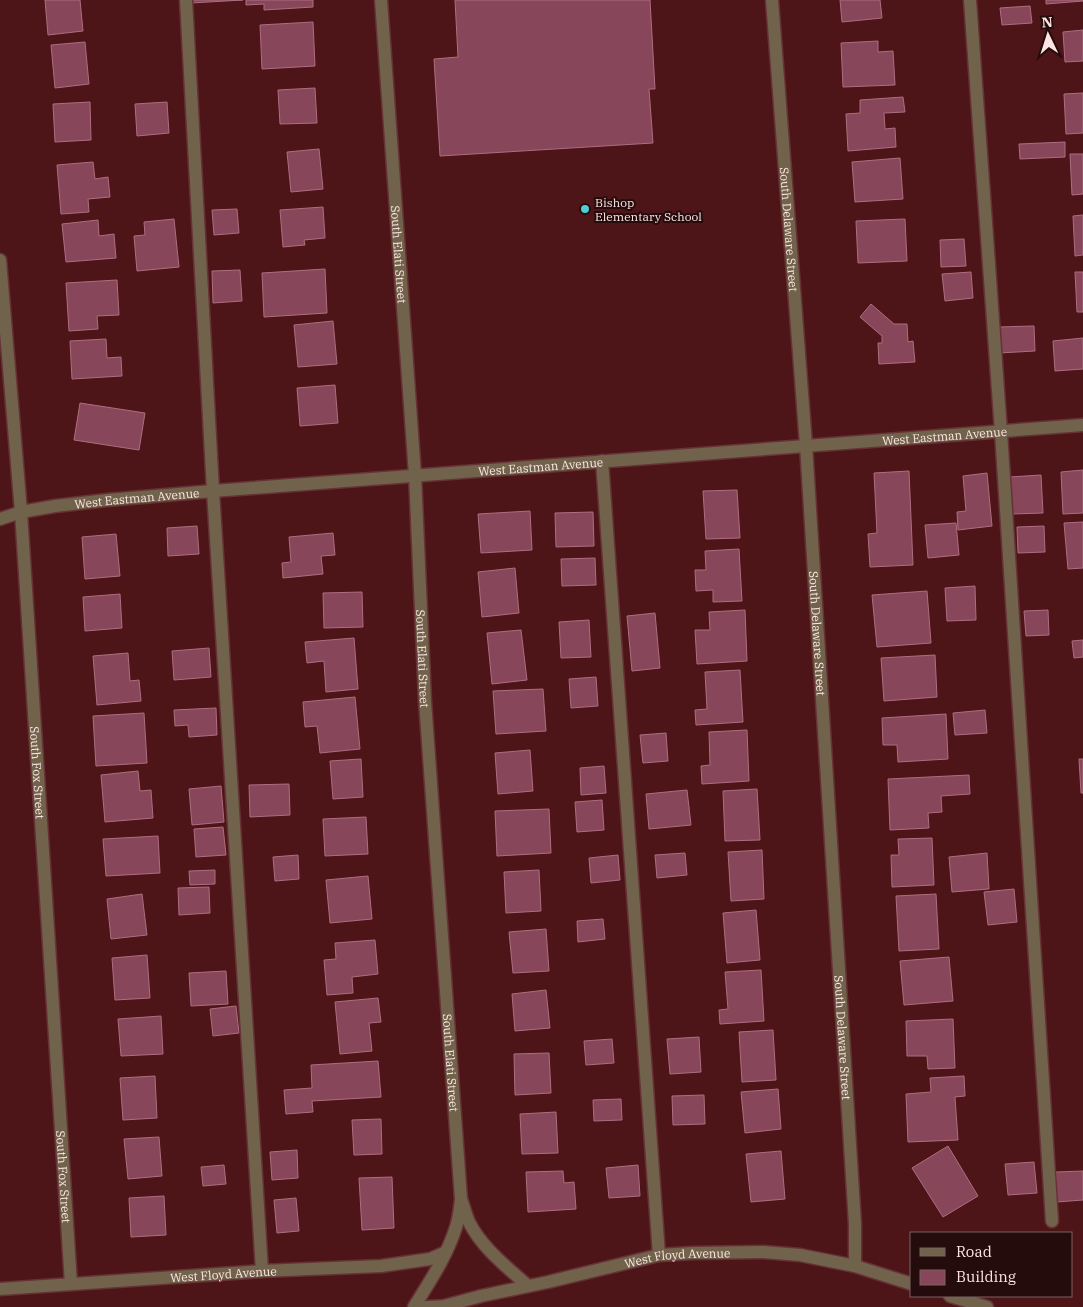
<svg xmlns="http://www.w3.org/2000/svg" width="1083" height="1307" font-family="'IBM Plex Serif',serif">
<rect width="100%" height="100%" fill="#4e1518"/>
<path fill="#87465a" stroke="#ae6d80" d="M45,0H80L83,31L48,35Z
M191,0H243L191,3Z
M246,0H313V7L264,10V4L246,5Z
M455,0H650L655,89H649L653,143L440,156L434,59L458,57Z
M840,0H880L882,18L842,22Z
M1046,0H1083V1L1046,4Z
M1030,6L1032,23L1002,25L1000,8Z
M313,22L315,66L262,69L260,25Z
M1083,30V61L1065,62L1063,32Z
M878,41V52L893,51L895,85L843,87L841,43Z
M85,42L89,84L55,88L51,45Z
M315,88L317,123L280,124L278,90Z
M1083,93V133L1066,134L1064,94Z
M903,97L905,112L884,113L885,129L895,128L896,147L848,151L846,114L860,113V100Z
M90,102L91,140L55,142L53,104Z
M167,102L169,133L137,136L135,104Z
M1065,142V157L1020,159L1019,144Z
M319,149L323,189L291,192L287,152Z
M1070,154H1083V194L1072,195Z
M900,158L903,199L855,202L852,162Z
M93,162L95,179L108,177L110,197L88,199L89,212L61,214L57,165Z
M323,207L325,238L304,240L305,245L283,247L280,210Z
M237,209L239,233L214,235L212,210Z
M1083,215V255L1075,256L1073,216Z
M174,219L179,267L137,271L134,236L145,235L144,222Z
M905,219L907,261L858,263L856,221Z
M98,220L99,236L114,234L116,258L66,262L62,224Z
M964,239L966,266L941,267L940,240Z
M325,269L327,313L264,317L262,273Z
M240,270L242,301L213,303L212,271Z
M971,272L973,298L945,301L942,274Z
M1075,272H1083V312H1077Z
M117,280L119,315L97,316L98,329L69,331L66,283Z
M871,304L894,324H907L908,342L913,341L915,362L879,364L878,343H882V336L860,317Z
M333,321L337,364L298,367L294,325Z
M1034,326L1035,351L999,353L998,327Z
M1083,338V369L1055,371L1053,341Z
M106,339L107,358L121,357L122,376L72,379L70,341Z
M335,385L338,423L300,426L297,388Z
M80,403L145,413L139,450L74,440Z
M1083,470V513L1063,514L1061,472Z
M909,471L913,565L870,567L868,534L877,533L874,473Z
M987,473L992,526L958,530L957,512L966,511L963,476Z
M1041,475L1043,513L1012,514L1010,477Z
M737,490L740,538L706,539L703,491Z
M530,511L532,550L481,553L478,514Z
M593,512L594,546L556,547L555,513Z
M1083,522V568L1068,569L1064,523Z
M956,523L959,555L928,558L925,525Z
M197,526L199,554L168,556L167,528Z
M1044,526L1045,552L1018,553L1017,527Z
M333,533L335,555L321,556L323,574L283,578L282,563L291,562L289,537Z
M116,534L120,576L85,579L82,537Z
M739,549L742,601L713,602V590L696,591L695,570H706L705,551Z
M595,558L596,585L562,586L561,559Z
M515,568L519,613L482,617L478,572Z
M975,586L976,620L947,621L945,588Z
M927,591L931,643L877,647L872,595Z
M362,592L363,627L324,628L323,593Z
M120,594L122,628L85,631L83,597Z
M745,610L747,661L697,664L695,630H710L709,612Z
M1048,610L1049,635L1026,636L1024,611Z
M655,613L660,668L632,671L627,616Z
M589,620L591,657L561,658L559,622Z
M521,630L527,680L492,684L487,633Z
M354,638L358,689L326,692L324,661L307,663L305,642Z
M1083,640V657L1074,658L1072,641Z
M209,648L211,677L174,680L172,651Z
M128,653L130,681L139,680L141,701L97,705L93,656Z
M935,655L937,697L884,701L881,658Z
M740,670L743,722L696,725L695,710L707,709L705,672Z
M596,677L598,706L571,708L569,679Z
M543,689L546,731L496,734L493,691Z
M355,697L360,749L320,753L317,726L305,727L303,702Z
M216,708L217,735L189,737L188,725L175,726L174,710Z
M985,710L987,733L955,735L953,713Z
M144,713L147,763L96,766L93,716Z
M946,714L948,759L898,762L897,745H883L882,718Z
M747,730L749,781L702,784L701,766L710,765L709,732Z
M666,733L668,761L643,763L640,735Z
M530,750L533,791L498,794L495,753Z
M361,759L363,797L333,799L330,761Z
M1079,759H1083V793H1081Z
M604,766L606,793L581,795L580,768Z
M138,771L140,791L151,790L153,818L105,822L101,775Z
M969,775L970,794L941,796L942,812L928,813L929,828L890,830L888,779Z
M289,784L290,815L250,817L249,785Z
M221,786L224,822L192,825L189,789Z
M757,789L760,840L725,841L723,791Z
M687,790L691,825L649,829L646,794Z
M602,800L604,830L577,832L575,802Z
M549,809L551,853L497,856L495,811Z
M366,817L368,854L325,856L323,819Z
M223,827L226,855L196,857L194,829Z
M158,836L160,873L106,876L103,839Z
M932,838L934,885L892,887L891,855H899L898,839Z
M762,850L764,899L731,901L728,852Z
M685,853L687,875L657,878L655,855Z
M987,853L989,889L952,892L949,857Z
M298,855L299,879L275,881L273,857Z
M618,855L620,880L591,883L589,858Z
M215,870V884L190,885L189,871Z
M539,870L541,911L506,913L504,872Z
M368,876L372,919L330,923L326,880Z
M209,887L210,913L179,915L178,888Z
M1014,889L1017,922L988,925L984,892Z
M142,894L147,935L111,939L107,899Z
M936,894L939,949L899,951L896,896Z
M756,910L760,960L727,963L723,913Z
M603,919L605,939L578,942L577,921Z
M546,929L549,971L513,973L509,932Z
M375,940L378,974L352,977L353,993L327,995L324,960L336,959L335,943Z
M147,955L150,998L115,1000L112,958Z
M949,957L953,1001L904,1005L900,961Z
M761,970L764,1021L720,1024L719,1010L728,1009L725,972Z
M226,971L228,1004L191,1006L189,973Z
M546,990L550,1028L515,1031L512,994Z
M378,998L381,1022L369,1023L372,1051L340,1054L335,1002Z
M236,1006L239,1033L213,1036L210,1009Z
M161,1016L163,1054L121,1056L118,1019Z
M953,1019L955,1068L928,1069L927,1056H907L906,1021Z
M773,1030L776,1080L742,1082L739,1032Z
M699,1037L701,1072L670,1074L667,1039Z
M612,1039L614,1063L586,1065L584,1041Z
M549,1053L551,1093L515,1095L514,1054Z
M378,1061L381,1097L312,1101L313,1112L286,1114L284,1090L312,1088L311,1065Z
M155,1076L157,1118L123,1120L120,1078Z
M964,1076L965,1096L955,1097L958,1140L908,1142L906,1094L931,1092L930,1078Z
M778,1089L781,1129L745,1133L741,1092Z
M704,1095L705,1124L673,1125L672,1096Z
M621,1099L622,1120L594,1121L593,1100Z
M556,1112L558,1153L522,1154L520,1114Z
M381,1119L382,1154L354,1155L352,1120Z
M159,1137L162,1176L128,1179L124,1139Z
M948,1146L978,1196L943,1217L912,1168Z
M297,1150L298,1178L272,1180L270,1152Z
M781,1151L785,1199L751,1202L746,1154Z
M1034,1162L1037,1193L1008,1195L1005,1164Z
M224,1165L226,1184L203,1186L201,1167Z
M638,1165L640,1196L609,1198L606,1168Z
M563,1171L564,1183L574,1182L576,1209L528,1212L526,1172Z
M1083,1171V1200L1057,1202L1056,1172Z
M392,1177L394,1228L362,1230L359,1178Z
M164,1196L166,1235L131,1237L129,1198Z
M296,1198L299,1231L277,1233L274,1200Z"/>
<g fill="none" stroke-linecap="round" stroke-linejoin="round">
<g stroke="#663235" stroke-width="15">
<g id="service">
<path d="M186,0L213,491L262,1271"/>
<path d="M970,0L1001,432L1052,1221"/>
<path d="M602,461L659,1255"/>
<path id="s1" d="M0,1289L262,1271L381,1266L430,1259L446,1252"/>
</g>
</g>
<g stroke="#663235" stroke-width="15">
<g id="minor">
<path id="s2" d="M381,0L415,475L425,701L461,1199C460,1208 459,1218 456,1227C447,1256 430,1281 414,1307"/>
<path id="s3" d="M772,0L806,445L855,1224V1266"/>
<path id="s4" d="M0,260L21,512L71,1284"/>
<path id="s5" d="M0,519L21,512L55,506L107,500L213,491L1083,425"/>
</g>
</g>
<g stroke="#663235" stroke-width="15">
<g id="tertiary">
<path d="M461,1199C464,1207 466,1215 469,1222C482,1248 507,1267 528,1286"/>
<path d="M950,1296L987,1307"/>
<path id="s6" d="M444,1306L481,1296L548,1282L659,1255L692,1253L763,1252L800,1255L855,1266L912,1284"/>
<path d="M426,1307L453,1306"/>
</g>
</g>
<use href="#service" stroke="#70624b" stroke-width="12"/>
<use href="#minor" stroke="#70624b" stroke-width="12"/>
<use href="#tertiary" stroke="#70624b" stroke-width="12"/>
</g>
<circle fill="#51ccd4" stroke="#240b0c" stroke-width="2" cx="585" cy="209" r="5"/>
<g text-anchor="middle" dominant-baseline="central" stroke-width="4" stroke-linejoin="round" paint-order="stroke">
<g font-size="12" fill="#fde5e4" stroke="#240b0c" text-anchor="start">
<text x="595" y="202">Bishop<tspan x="595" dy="14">Elementary School</tspan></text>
</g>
<g font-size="12" fill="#fde5e4" stroke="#240b0c">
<text stroke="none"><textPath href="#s3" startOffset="230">South Delaware Street</textPath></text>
<text stroke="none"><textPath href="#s2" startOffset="255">South Elati Street</textPath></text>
<text stroke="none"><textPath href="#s5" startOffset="949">West Eastman Avenue</textPath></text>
<text stroke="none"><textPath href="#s5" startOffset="544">West Eastman Avenue</textPath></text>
<text stroke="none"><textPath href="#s5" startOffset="139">West Eastman Avenue</textPath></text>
<text stroke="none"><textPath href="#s3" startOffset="635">South Delaware Street</textPath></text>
<text stroke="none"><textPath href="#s2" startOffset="660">South Elati Street</textPath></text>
<text stroke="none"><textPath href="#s4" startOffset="514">South Fox Street</textPath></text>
<text stroke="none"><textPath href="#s3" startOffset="1040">South Delaware Street</textPath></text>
<text stroke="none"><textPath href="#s2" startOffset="1065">South Elati Street</textPath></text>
<text stroke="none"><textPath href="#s4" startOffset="919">South Fox Street</textPath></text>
<text stroke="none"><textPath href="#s6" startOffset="239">West Floyd Avenue</textPath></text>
<text stroke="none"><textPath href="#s1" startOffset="224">West Floyd Avenue</textPath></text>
</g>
</g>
<rect x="910" y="1232" width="162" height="65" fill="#240b0c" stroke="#7b6262"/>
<rect x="920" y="1248" width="25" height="8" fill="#70624b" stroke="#7b6262"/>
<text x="956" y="1257" font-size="15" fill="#fde5e4">Road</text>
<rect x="920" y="1270" width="25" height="15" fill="#87465a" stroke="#7b6262"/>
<text x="956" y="1282" font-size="15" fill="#fde5e4">Building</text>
<g transform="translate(1048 35) rotate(356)" stroke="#240b0c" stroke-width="4" paint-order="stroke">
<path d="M0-4L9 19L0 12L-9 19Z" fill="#fde5e4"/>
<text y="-8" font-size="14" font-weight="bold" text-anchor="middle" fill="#fde5e4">N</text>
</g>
</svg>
